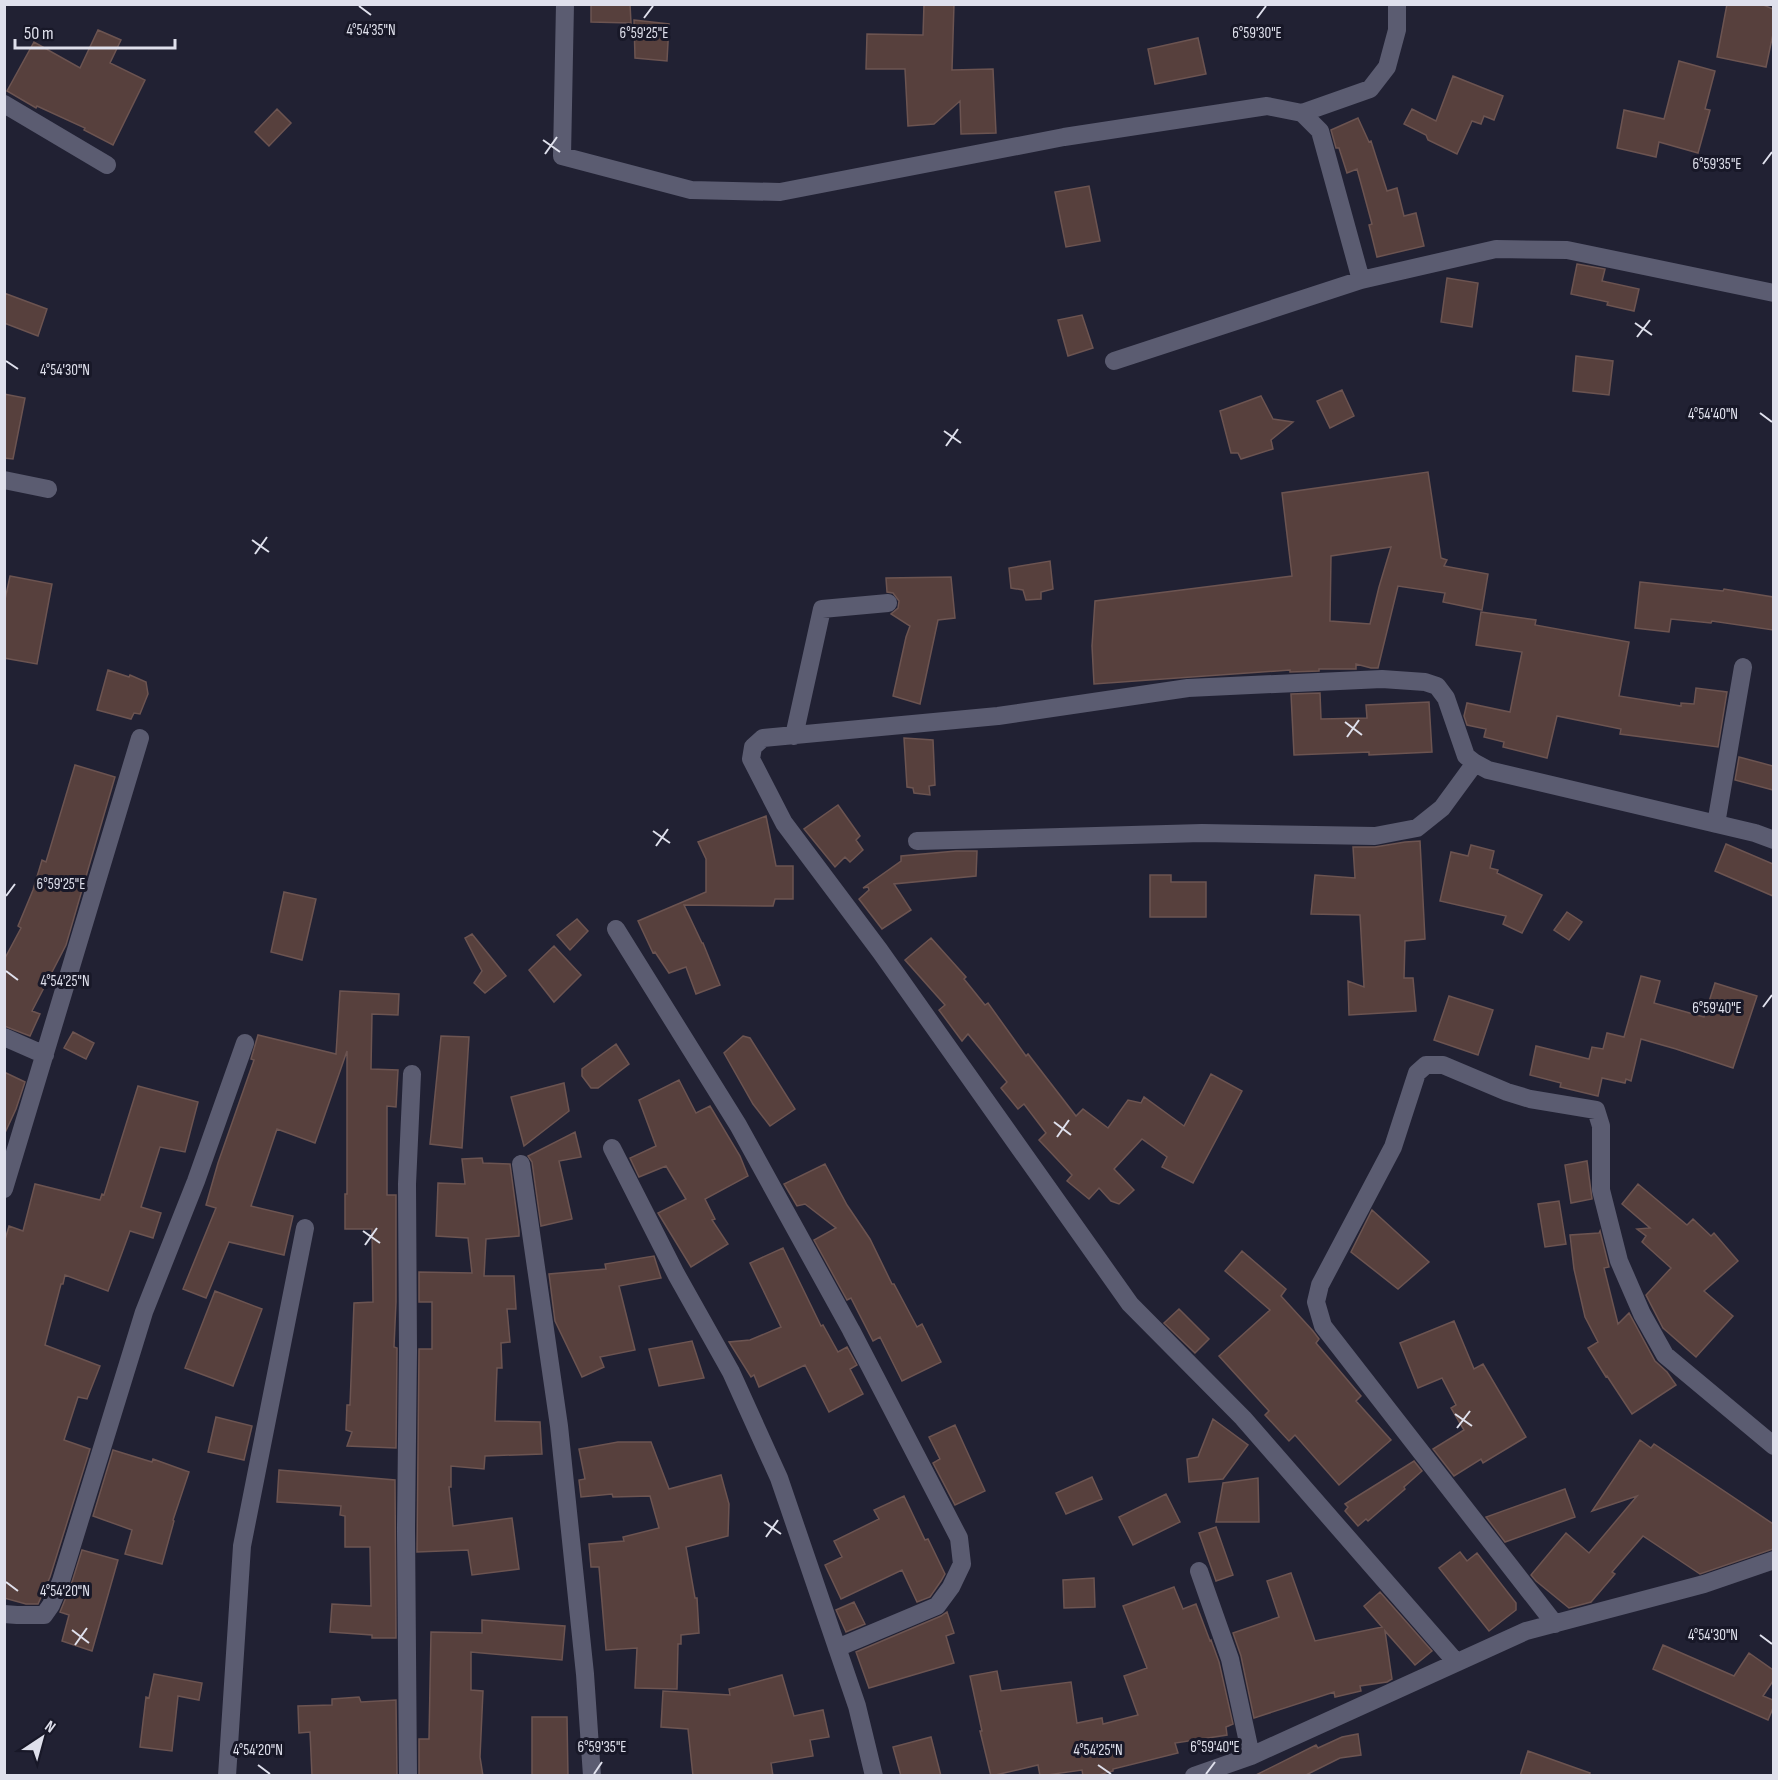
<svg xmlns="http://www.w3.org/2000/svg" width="1778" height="1780" font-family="'Sofia Sans Condensed',sans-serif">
<rect width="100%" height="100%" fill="#212133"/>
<path fill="#57403d" stroke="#6c5451" stroke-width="1.5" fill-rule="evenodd" d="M591,4H630L631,23L591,22Z
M924,4H954L952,70L993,69L996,133L961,134L960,101L934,124L908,126L905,69H866L867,34L923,35Z
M1727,4H1761L1773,9V34L1766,67L1717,57Z
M634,20L669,24L667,61L635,58Z
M98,30L121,40L110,63L145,80L113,145L84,130L85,128L37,106L36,108L7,91L34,42L80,68Z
M1198,38L1206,74L1155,84L1148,49Z
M1679,61L1715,71L1705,109L1710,110L1698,153L1659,142L1656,157L1617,148L1624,110L1664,119Z
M1453,76L1503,96L1494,120L1484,116L1481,124L1472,121L1457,154L1428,140L1426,135L1404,124L1412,109L1436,121Z
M277,109L291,123L269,146L255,132Z
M1358,118L1369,142L1371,141L1387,191L1397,188L1404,216L1416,213L1424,246L1377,257L1369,225L1372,224L1357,169L1347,173L1339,148H1336L1331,130Z
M1089,186L1100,241L1066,247L1055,192Z
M1577,264L1605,269L1602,281L1639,289L1634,311L1607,305L1608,302L1571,294Z
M1447,278L1478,283L1472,327L1441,322Z
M4,293L47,309L38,336L4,323Z
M1082,315L1093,348L1068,356L1058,320Z
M1576,356L1613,361L1609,395L1573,391Z
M1342,390L1354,416L1330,428L1317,401Z
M4,394L25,398L13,459L4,458Z
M1261,396L1273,419L1293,422L1271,440L1273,449L1241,459L1238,453H1231L1220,411Z
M1428,472L1441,558L1447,560L1444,566L1488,574L1482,610L1443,602L1445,593L1398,586L1378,668H1371L1356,664V669H1319V671L1290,672V670L1094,684L1092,646L1095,601L1292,576L1282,493ZM1391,547L1379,587L1370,624L1330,621L1331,556Z
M1050,561L1053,589L1041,592V599L1026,600L1023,590L1011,588L1009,568Z
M10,576L52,584L37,664L4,658V604Z
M951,577L955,618L938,620L920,704L893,696L906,637L910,626L891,614L898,608L899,601L893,593L887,592L886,578Z
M1640,582L1723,591L1724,589L1773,597V630L1712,621L1711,623L1671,619L1669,632L1635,628Z
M1481,612L1536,620L1535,625L1629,642L1619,696L1681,706V703L1694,704L1696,688L1727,692L1718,747L1620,734L1621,729L1557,716L1547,758L1503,747L1504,742L1484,737L1486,729L1467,725L1464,716L1467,703L1510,712L1522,652L1476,645Z
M108,670L129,677L130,675L146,682L148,694L140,714L134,713L131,719L97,710Z
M1320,693L1321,719L1367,718L1366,705L1429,702L1432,752L1369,755V752L1294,755L1291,694Z
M904,738L933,740L935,785L929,786L930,795L914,793L913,788L907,787Z
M1739,757L1773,766V790L1735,780Z
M75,765L115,777L66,945L32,1011L40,1014L30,1036L4,1026V960L21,928L18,926L33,890L42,860L46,862Z
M838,805L860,836L856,840L863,850L850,862L845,857L835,867L804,829Z
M766,816L776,866H793V899H775L773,906L684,905L702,943H703L720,985L696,994L686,967L669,973L655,952L653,953L638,921L706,892V859L698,842Z
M1420,841L1425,939L1405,941L1404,978H1413L1416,1011L1349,1015L1348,981L1364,987L1360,915L1311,914L1315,875L1355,878L1353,847H1375L1405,842Z
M1726,844L1773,864V896L1715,871Z
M1471,845L1494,851L1490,868L1498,870L1497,873L1542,895L1522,933L1503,924L1506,916L1440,901L1451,852L1468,856Z
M956,851H977L976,876L894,884L911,910L882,929L859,899L869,890L868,887L863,888L901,861V856Z
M1150,875H1171V882H1206V917H1150Z
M284,892L316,899L302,960L271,952Z
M1567,912L1582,922L1569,940L1554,930Z
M577,919L588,931L570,950L557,935Z
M472,934L506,976L485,993L474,983L482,971L465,938Z
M931,938L966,977L964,979L985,1005L988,1003L1026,1056L1028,1054L1076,1116L1083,1109L1108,1128L1128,1100L1141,1103L1144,1097L1184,1126L1211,1074L1242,1091L1193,1183L1162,1167L1167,1157L1142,1139L1114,1169L1134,1190L1119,1204L1111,1201L1099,1188L1089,1199L1067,1181L1072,1175L1039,1140L1046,1133L1024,1104L1018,1109L1001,1088L1007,1082L968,1034L962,1041L939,1010L945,1005L905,960Z
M554,946L581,975L554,1002L529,970Z
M1641,976L1660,981L1654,1003L1704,1017L1715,983L1757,996L1733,1068L1676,1049L1641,1039L1631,1081L1626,1079L1625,1083L1602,1078L1598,1096L1560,1087L1561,1083L1530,1075L1536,1046L1589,1059L1592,1047L1603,1049L1607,1033L1624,1037Z
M340,991L399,994L398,1015L372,1014L371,1069L398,1070L396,1107L387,1106V1195H396V1302L394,1347L397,1348L396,1448L347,1446L352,1432L346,1430L347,1405H350L354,1303L373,1302L372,1229H345V1194H347V1051L315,1143L277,1129L251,1206L293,1216L284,1255L229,1242L206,1298L183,1289L216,1208L206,1205L218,1163L254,1060L251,1059L258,1035L336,1054Z
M1449,996L1493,1010L1478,1055L1434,1040Z
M73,1032L94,1043L86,1059L64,1048Z
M441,1036L469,1037L462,1148L430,1144Z
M743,1036L750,1038L795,1109L770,1126L753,1104L724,1053Z
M616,1044L629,1064L598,1088H591L582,1076V1069Z
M4,1072L25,1082L16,1109L4,1135Z
M679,1080L696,1113L710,1106L740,1156L748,1176L705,1199L715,1219L712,1220L728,1244L691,1267L658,1213L686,1199L666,1166L639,1177L630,1158L656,1146L639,1100Z
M564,1083L569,1111L524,1146L511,1097Z
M138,1086L198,1102L185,1152L160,1147L141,1207L161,1213L153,1238L130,1231L108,1291L65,1275L63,1284H61L45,1345L100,1366L87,1399L78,1397L64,1440L90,1449L50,1577L38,1604H26L4,1598V1243L9,1226L23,1231L35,1184L100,1200L102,1194L104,1195Z
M575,1132L581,1157L559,1161L572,1219L541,1226L532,1162L528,1156Z
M482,1158L483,1163L510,1164L519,1231V1236L486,1239L484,1276H514L516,1309H507L510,1342L501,1343L502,1368H497L495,1421L540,1422L542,1454L485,1456L484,1469L451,1466V1487H449L453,1526L512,1518L519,1569L472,1575L468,1550L417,1552L419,1349H432V1302H419V1272L472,1273L468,1238L436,1236L438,1183L465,1184L462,1159Z
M1587,1161L1592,1199L1571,1203L1565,1165Z
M825,1164L847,1205L870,1239L892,1284H894L917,1327L922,1324L941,1362L902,1381L880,1337L873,1341L851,1298L847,1300L814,1240L836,1228L805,1204L797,1206L784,1184Z
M1638,1184L1687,1225L1693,1219L1711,1236L1714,1233L1738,1261L1704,1291L1733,1316L1696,1357L1663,1328L1646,1295L1671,1268L1642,1242L1646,1236L1637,1229L1650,1228L1622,1204Z
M1559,1201L1566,1244L1545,1247L1538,1204Z
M1372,1210L1429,1262L1398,1289L1351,1252Z
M1600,1231L1609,1267L1604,1268L1618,1324L1629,1313L1655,1361L1667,1372L1676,1385L1632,1414L1607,1376L1606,1377L1588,1348L1598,1342L1585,1317L1574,1269L1570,1235L1599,1233Z
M783,1248L821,1326L823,1325L838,1352L847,1347L857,1365L850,1369L863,1394L829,1412L805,1365L759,1387L754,1375L751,1377L729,1342L750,1340L781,1327L750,1263Z
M1242,1251L1286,1289L1281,1296L1313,1331L1319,1339L1316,1343L1361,1396L1356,1401L1391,1440L1339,1485L1295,1435L1289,1441L1265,1415L1269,1411L1219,1356L1270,1310L1225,1271Z
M654,1256L661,1278L619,1286L635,1350L600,1357L604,1367L582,1377L555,1321L549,1274L606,1269L605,1264Z
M215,1291L262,1309L233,1386L185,1368Z
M1179,1309L1209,1339L1195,1353L1164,1323Z
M1454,1321L1474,1369L1483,1364L1526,1437L1483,1463L1481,1459L1454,1476L1433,1449L1464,1430L1451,1408L1456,1405L1442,1378L1418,1388L1400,1343Z
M692,1341L704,1378L659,1386L649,1349Z
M216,1417L252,1426L244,1460L208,1452Z
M1213,1419L1248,1445L1223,1479L1189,1482L1187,1459L1198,1457Z
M955,1425L985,1491L955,1505L933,1463L940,1459L929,1437Z
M1640,1440L1651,1448L1654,1444L1773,1524V1549L1700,1574L1643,1536L1612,1572L1615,1574L1591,1602L1569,1608L1536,1581L1531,1575L1566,1533L1589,1553L1637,1496L1592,1511Z
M618,1442H651L669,1489L721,1475L729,1504L728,1536L686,1547L695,1598H697L699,1633L681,1635V1644H678L677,1689L635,1688L637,1648L606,1650L599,1567H591L589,1544L624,1541L623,1537L659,1528L650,1496L613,1497L612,1494L581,1497L579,1480L585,1479L579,1449Z
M113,1450L152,1462L153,1459L189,1472L173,1520L174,1521L162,1564L125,1554L132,1530L93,1516Z
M1414,1461L1422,1471L1404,1487L1405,1489L1368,1521L1366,1519L1358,1526L1345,1511L1348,1507L1345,1504Z
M279,1470L395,1480L396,1638H372V1635L330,1632L332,1604L371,1606L370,1547H345V1516L340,1515L341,1506L277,1502Z
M1092,1477L1102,1499L1066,1514L1056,1493Z
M1258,1478L1259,1522H1216L1223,1483Z
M1565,1489L1575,1517L1505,1542L1486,1517Z
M1166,1494L1180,1522L1133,1545L1119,1517Z
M904,1496L925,1540L928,1539L945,1574L941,1581L930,1597L917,1602L902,1570L841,1599L825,1565L842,1557L834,1541L879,1519L874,1510Z
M1216,1527L1233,1575L1216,1581L1199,1533Z
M82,1550L118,1560L92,1651L62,1641L69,1615L60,1612L71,1585Z
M1460,1552L1467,1561L1477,1553L1516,1603V1610L1489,1631L1439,1568Z
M1291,1573L1315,1641L1382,1627L1364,1606L1380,1592L1432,1651L1415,1665L1385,1631L1392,1679L1387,1682L1360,1686L1361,1691L1335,1697L1334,1692L1254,1718L1241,1656L1233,1633L1279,1617L1267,1581Z
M1094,1578L1095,1607L1064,1608L1063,1580Z
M1174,1587L1183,1609L1196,1604L1210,1641L1211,1640L1219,1662L1233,1724L1226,1727L1227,1735L1175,1743L1178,1753L1113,1769V1771L1095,1776H1083L1082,1770L1040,1776L1038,1765L991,1776L980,1731H982L970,1676L997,1671L1001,1691L1071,1682L1077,1723L1102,1718L1103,1724L1138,1715L1124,1676L1147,1668L1123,1606Z
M854,1602L865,1624L846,1632L836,1610Z
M947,1612L954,1633L946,1636L954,1663L869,1688L856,1652L941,1616Z
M482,1620L565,1626L562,1660L471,1652V1690L483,1691L480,1757L483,1776H419V1739H429L431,1632L482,1633Z
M1663,1645L1734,1676L1749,1653L1773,1670V1681L1763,1696L1773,1700V1708L1768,1720L1653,1669Z
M154,1674L202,1683L199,1700L178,1696L172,1751L140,1747L146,1697L149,1698Z
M782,1675L794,1716L823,1710L829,1737L810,1740L813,1756L771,1763L773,1776H693L688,1729L661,1727L663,1691L730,1695L729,1689Z
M359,1697L361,1702L396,1700L397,1776H312L310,1732L299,1733L298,1706L332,1705V1699Z
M532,1717H567L568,1776H532Z
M1358,1734L1361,1755L1340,1758L1304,1776H1254L1316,1745L1318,1748L1342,1737Z
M931,1737L941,1776H901L893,1747Z
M1528,1751L1590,1773L1589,1776H1520Z"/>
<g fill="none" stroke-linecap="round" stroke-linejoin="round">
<path stroke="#5b5c71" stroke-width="18" d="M565,4L562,156L691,190L780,192L1064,137L1267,106L1302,113L1320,131L1361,280
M4,104L107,165
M1302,113L1370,89L1387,67L1397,30V4
M1114,361L1361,280L1496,249L1567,250L1774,293
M4,480L48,489
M794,736L822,609L888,603
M1716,824L1743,667
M917,841L1202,833L1375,836L1417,828L1442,808L1475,763
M616,929L738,1125L851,1330L959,1538L962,1564L951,1587L937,1606L837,1648
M4,1037L45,1055
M612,1148L676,1274L731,1372L779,1478L857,1706L874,1776
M521,1164L559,1426L585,1674L592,1776
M4,1189L140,738
M1199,1571L1230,1659L1251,1756
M4,1614L17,1615H44L51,1605L61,1581L144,1312L196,1181L245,1043
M1555,1624L1323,1326L1316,1302L1320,1285L1393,1147L1417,1073L1426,1065H1443L1507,1092L1530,1099L1596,1110L1601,1126V1190L1619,1261L1642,1314L1665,1355L1774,1446
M1456,1662L1243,1418L1130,1304L880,951L784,823L751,759L753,747L763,738L998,716L1188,688L1382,679L1425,682L1437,686L1446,698L1466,756L1475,763L1488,770L1755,833L1774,840
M227,1776L242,1546L305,1228
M408,1776L406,1528L408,1350L407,1184L412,1074
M1194,1776L1251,1756L1526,1631L1704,1584L1774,1560"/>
</g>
<path fill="none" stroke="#dfe0ec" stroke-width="2" d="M359,6L371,15M644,18L653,6M1257,18L1266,6M543,140L560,152M545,154L557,137M1763,164L1772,152M1635,323L1652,335M1637,337L1650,320M6,361L18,369M1760,413L1772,422M944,431L961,443M946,446L958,429M252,540L269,552M255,554L267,537M1345,722L1362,735M1347,737L1359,720M653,831L670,843M656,846L668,829M6,896L15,884M6,971L18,980M1763,1007L1772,995M1054,1122L1071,1135M1057,1137L1069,1120M363,1231L380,1243M365,1245L377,1228M1455,1414L1472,1426M1457,1428L1470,1411M764,1522L781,1534M766,1537L778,1520M6,1582L18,1591M72,1630L89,1643M1760,1635L1772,1644M75,1645L87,1628M258,1765L270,1774M1098,1765L1111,1774M594,1774L602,1762M1206,1774L1215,1762"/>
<g font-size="15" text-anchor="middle" fill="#dfe0ec" stroke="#181828" stroke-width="6" stroke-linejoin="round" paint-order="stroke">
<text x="371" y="35">4°54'35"N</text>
<text x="644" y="38">6°59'25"E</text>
<text x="1257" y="38">6°59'30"E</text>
<text x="1717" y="169">6°59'35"E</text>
<text x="65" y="375">4°54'30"N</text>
<text x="1713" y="419">4°54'40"N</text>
<text x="61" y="889">6°59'25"E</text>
<text x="65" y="986">4°54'25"N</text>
<text x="1717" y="1013">6°59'40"E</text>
<text x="65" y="1596">4°54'20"N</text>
<text x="1713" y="1640">4°54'30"N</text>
<text x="602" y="1752">6°59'35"E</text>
<text x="1215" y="1752">6°59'40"E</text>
<text x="258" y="1755">4°54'20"N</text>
<text x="1098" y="1755">4°54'25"N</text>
</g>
<rect width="1778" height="1780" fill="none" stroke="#dfe0ec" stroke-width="12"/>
<g transform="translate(42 1738) rotate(36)" stroke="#181828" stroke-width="4.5" paint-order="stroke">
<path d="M0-4.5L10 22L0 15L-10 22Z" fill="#dfe0ec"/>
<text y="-9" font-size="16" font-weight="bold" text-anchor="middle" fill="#dfe0ec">N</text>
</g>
<path d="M15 39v9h160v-9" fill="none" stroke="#dfe0ec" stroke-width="3"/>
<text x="24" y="39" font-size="18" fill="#dfe0ec" stroke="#181828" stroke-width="4.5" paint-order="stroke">50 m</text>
</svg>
